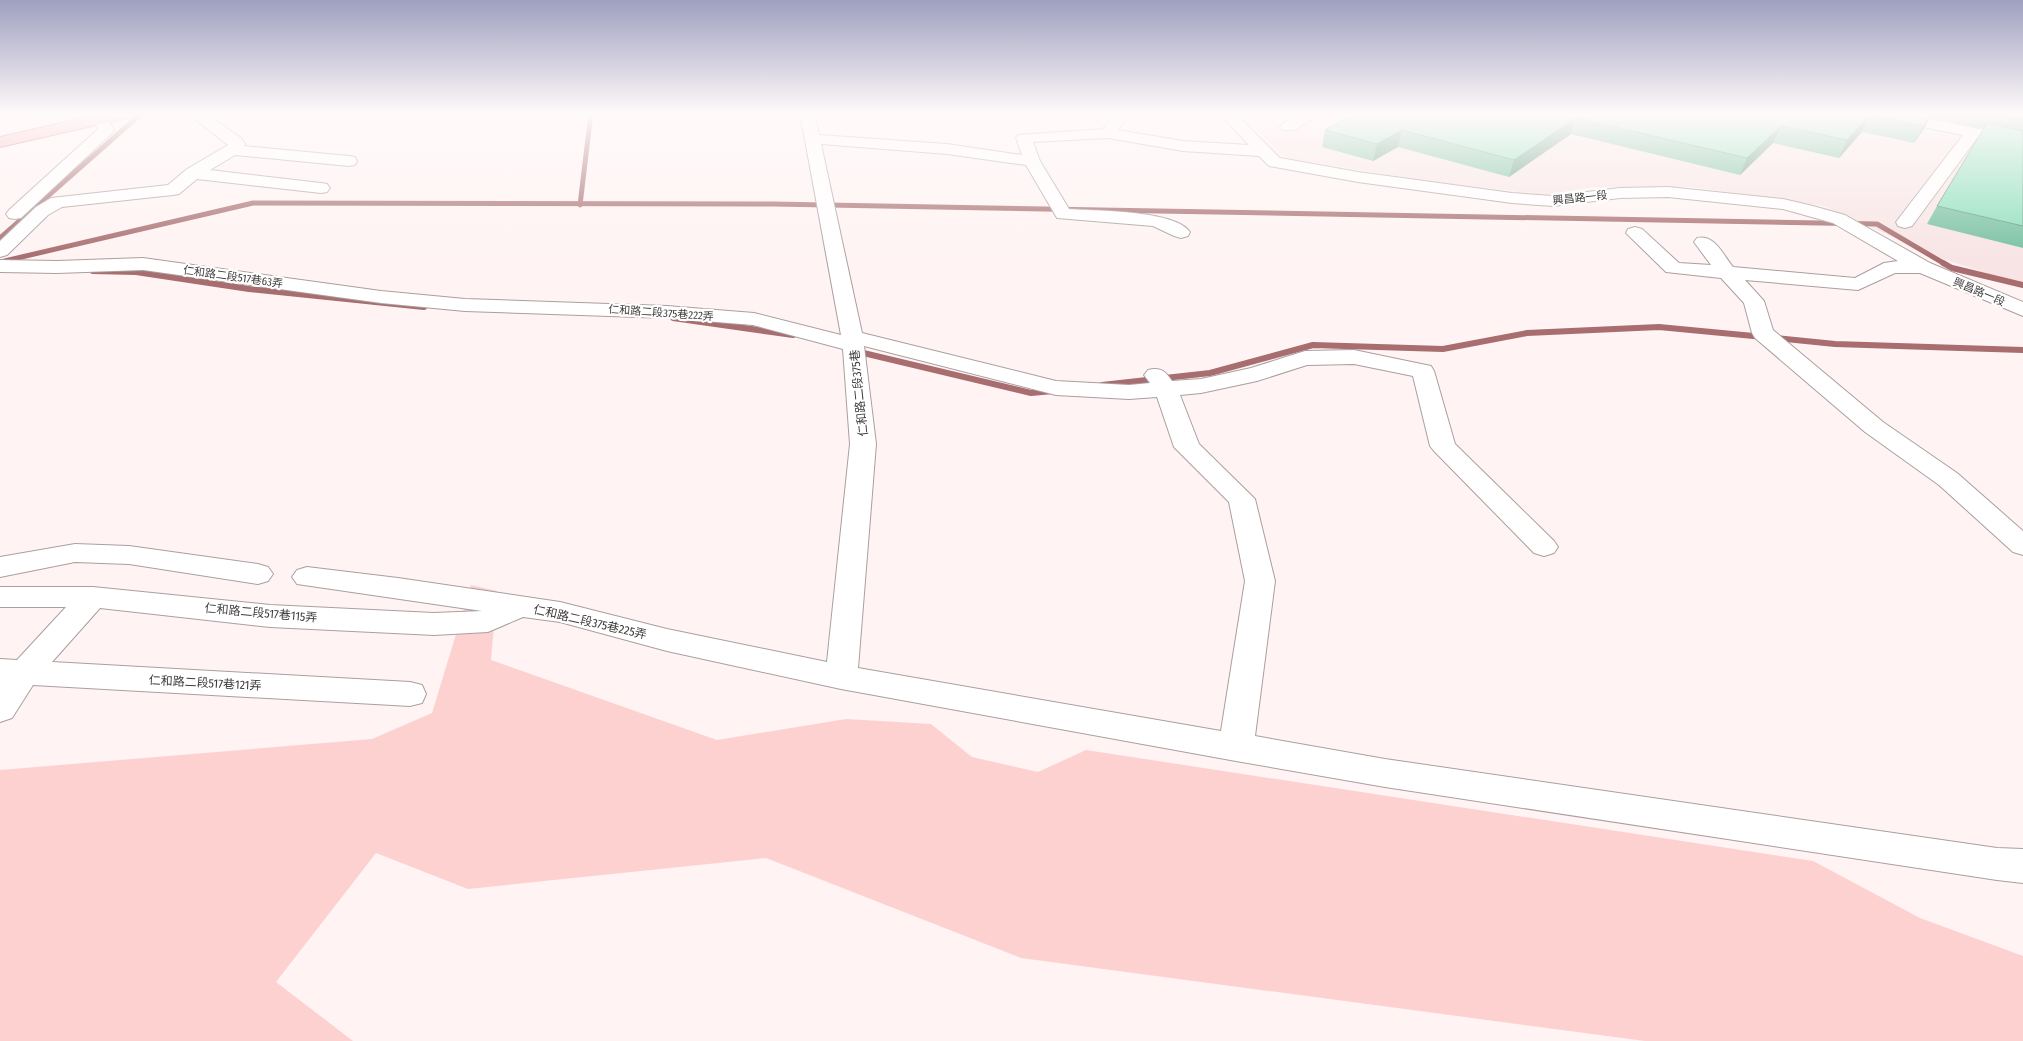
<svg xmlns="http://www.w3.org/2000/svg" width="2023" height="1041" font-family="'Fira Sans Condensed','Noto Sans TC',sans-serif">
<rect width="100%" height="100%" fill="#fff3f3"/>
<path fill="#f8e4e4" d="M1240,113H2023V285L1937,257L1824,206L1691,187H1592L1545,195L1427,181L1285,158Z"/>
<path fill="#fed1d1" d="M471,585L497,591L491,660L717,740L846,719L931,724L972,757L1038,772L1086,750L1813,861L1920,918L2023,956V1041H1645L1021,958L766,858L468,889L376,853L276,982L353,1041H0V770L372,739L432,713Z"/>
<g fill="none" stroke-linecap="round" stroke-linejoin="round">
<path stroke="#a76d6f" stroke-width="5" d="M580,205L591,113
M0,238L142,113
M0,262L253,203L773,204L1877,224L1945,264"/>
<path stroke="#a76d6f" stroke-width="6" d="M1943,263L1952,268L2023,285
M93,271L136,272L249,289L424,307
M673,318L793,335
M1775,338L1835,344L2023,350
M855,351L1031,393L1053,391
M1102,385L1210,373L1313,345L1443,349L1527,333L1659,327L1764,337"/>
<g stroke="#aa9f9f" stroke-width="2">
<path id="minor" d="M187,113H205L241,138L245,144L244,146L349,156L355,157L357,161L355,165L349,166L235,155L210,170L321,183L327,184L330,188L327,192L321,193L197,179L179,194L173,195L62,207L48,215L7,255L0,257V241L36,207L51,198L168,185L187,169L228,145Z
M800,113H815L819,135L947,144L1022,155L1016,138L1018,135L1103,129L1116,113H1131L1118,130L1183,141L1249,145L1219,113H1235L1280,158L1358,172L1512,193L1553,196L1620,188L1668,187L1783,199L1813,206L1845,215L1930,263L2023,302V316L1920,273H1895L1858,290L1745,280L1764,301L1773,330L1883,422L1957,473L2023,531V555L2013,552L1939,485L1865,432L1755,338L1752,333L1744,303L1721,278L1666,272L1626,233L1628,229L1635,227L1642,229L1679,263L1711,265L1694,242L1697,238C1715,234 1723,255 1733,267L1855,278L1884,263L1898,261L1833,223L1783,209L1668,197L1620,198L1553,206L1512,203L1358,182L1275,167L1269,166L1259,156L1183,151L1108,138L1033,142L1040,161L1069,209C1096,211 1175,210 1190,232L1188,236L1181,238L1174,236L1153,226L1057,218L1026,165L947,154L821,144L862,333L1056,381L1129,385L1150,383L1144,375L1148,370C1161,367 1165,371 1172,381L1201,379L1251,368L1305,351L1354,350L1431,366L1434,371L1455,444L1554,541L1558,547L1554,553L1544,556L1534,553L1434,451L1430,446L1413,376L1354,364L1307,365L1257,381L1201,393L1180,395L1199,444L1255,499L1275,581L1255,736L1385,759L1997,848L2023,849V883L1997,880L1385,787L1236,761L841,689L667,651L560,622L523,617L488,632L434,635L270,627L100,608L52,662L410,682L422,685L426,694L422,703L410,706L33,685L12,718L0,722V659L17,660L66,607H0V587H93L270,605L434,613L482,611L297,584L292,577L297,570L307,567L398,578L560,602L667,629L827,662L850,444L843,349L753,325L667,318L465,311L381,303L143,270L57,273L0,272V260L57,261L143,258L381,291L465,299L667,306L754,313L841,335ZM864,346L1056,395L1129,399L1157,397L1174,447L1229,502L1245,581L1221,731L858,668L876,444Z
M1303,113H1323L1294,130H1282L1280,127L1282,124Z
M1871,113H1902L2023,138V148L1977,138L1912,226L1905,228L1898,226L1896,222L1963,135L1878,118Z
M101,114L106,116L114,130L112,133L21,218L15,219L9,218L6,214L9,210L98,129L93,119L96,116Z
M75,544L129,546L258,564L268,567L273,574L268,581L258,584L129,564L75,562L0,577V557Z"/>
</g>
<g stroke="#b25d63" stroke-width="2">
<path id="major" d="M105,113H134L127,118L0,147V137Z"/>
</g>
<use href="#minor" fill="#fff" fill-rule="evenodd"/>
<use href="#major" fill="#f6a9ae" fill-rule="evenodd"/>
</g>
<path fill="#76c0a0" d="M1356,113H2023V248L1927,224L1937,206L1984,129L1930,117L1924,129L1914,143L1862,132L1839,158L1773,143L1740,175L1571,134L1509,177L1398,147L1373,161L1322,147L1325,130Z"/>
<path fill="#609c82" d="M1932,113L1924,129L1914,143L1923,126Z
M1870,115L1862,132L1839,158L1847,140Z
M1576,118L1571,134L1509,177L1514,160Z
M1781,126L1773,143L1740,175L1747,158Z
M1402,130L1398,147L1373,161L1377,144Z"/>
<path fill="#89dfba" stroke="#609c82" d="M1356,113H1931L1923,126L1870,115L1847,140L1781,126L1747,158L1576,118L1514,160L1402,130L1377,144L1325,130Z
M1997,113H2023V119Z
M1987,123L2023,131V226L1937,206Z"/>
<linearGradient id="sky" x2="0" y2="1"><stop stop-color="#9fa0c0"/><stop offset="0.44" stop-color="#fffafa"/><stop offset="1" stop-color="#fffafa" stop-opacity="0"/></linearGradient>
<rect width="2023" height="259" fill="url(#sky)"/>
<g text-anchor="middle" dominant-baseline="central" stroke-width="4.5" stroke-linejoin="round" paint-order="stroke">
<g font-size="11" fill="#3f3b3b" stroke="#fff">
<text transform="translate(1580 198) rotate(-6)">興昌路一段</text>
<text transform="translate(233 277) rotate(8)">仁和路二段517巷63弄</text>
<text transform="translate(1979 292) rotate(23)">興昌路一段</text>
<text transform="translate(661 313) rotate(4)">仁和路二段375巷222弄</text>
</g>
<g font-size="12" fill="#3f3b3b" stroke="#fff">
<text transform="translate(859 393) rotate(-96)">仁和路二段375巷</text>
<text transform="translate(261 613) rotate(5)">仁和路二段517巷115弄</text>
<text transform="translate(590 622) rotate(13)">仁和路二段375巷225弄</text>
<text transform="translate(205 683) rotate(3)">仁和路二段517巷121弄</text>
</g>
</g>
</svg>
